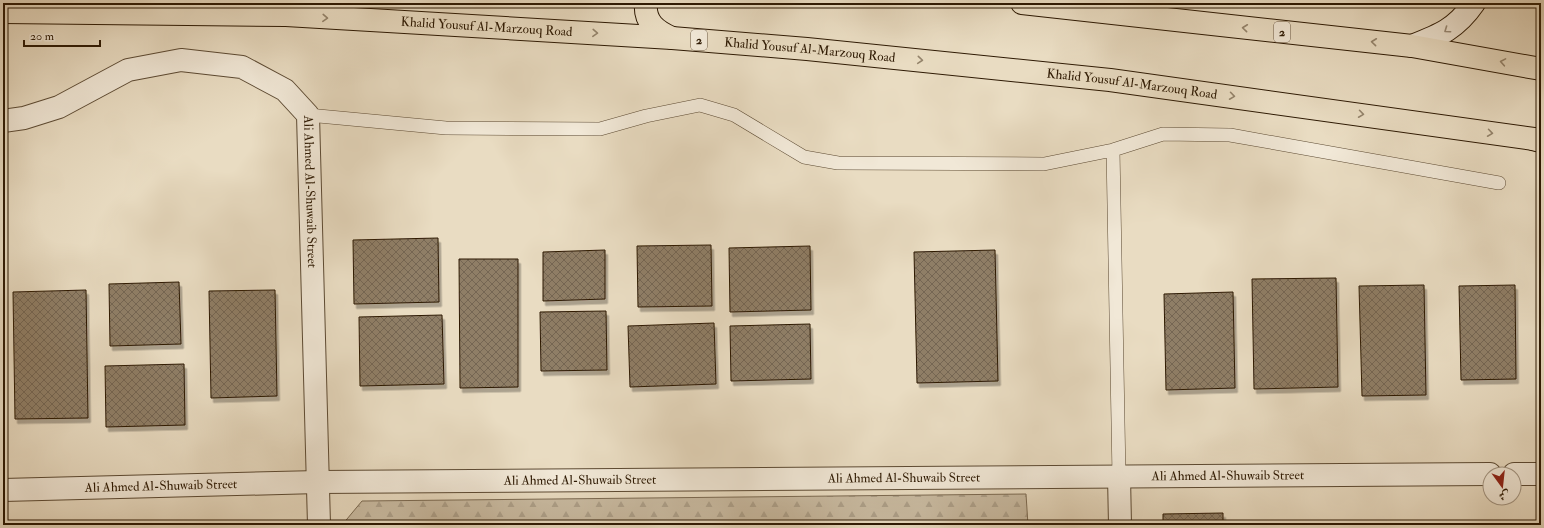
<svg xmlns="http://www.w3.org/2000/svg" width="1544" height="528" font-family="'IM FELL Double Pica',Amiri,serif">
<defs>
<pattern id="forest-firs" width="22" height="20" patternUnits="userSpaceOnUse"><rect width="22" height="20" fill="#c9bba2"/><path d="M5 1l3.5 6h-7zM16 11l3.5 6h-7z" fill="#ada08a"/></pattern>
<pattern id="building-cross-hatch" width="8" height="8" patternUnits="userSpaceOnUse"><rect width="8" height="8" fill="#8f7e66"/><path d="M0 0l8 8M0 8l8-8" fill="none" stroke="#756652"/></pattern>
<filter id="shadow"><feDropShadow dx="2.5" dy="4.5" stdDeviation="0" flood-color="#0004"/></filter>
</defs>
<rect width="100%" height="100%" fill="#e9dcc2"/>
<filter id="stains"><feTurbulence type="fractalNoise" baseFrequency=".005" numOctaves="4"/><feColorMatrix values="0 0 0 0 .2 0 0 0 0 .09 0 0 0 0 .02 0 0 0 .5 -.17"/></filter>
<radialGradient id="worn" r=".72"><stop offset=".6" stop-color="#630" stop-opacity="0"/><stop offset="1" stop-color="#630" stop-opacity=".3"/></radialGradient>
<path fill="url(#forest-firs)" stroke="#7b6a52" d="M1026,494L1028,525H342L362,501Z"/>
<path fill="url(#building-cross-hatch)" stroke="#2d1903" filter="url(#shadow)" d="M438,238L439,302L354,304L353,240Z
M711,245L712,306L638,307L637,246Z
M810,246L811,310L730,312L729,248Z
M605,250V299L543,301V252Z
M995,250L998,381L917,383L914,252Z
M459,259H518V387L460,388Z
M1539,276H1541V379Z
M1336,278L1338,387L1254,389L1252,279Z
M179,282L181,344L110,346L109,284Z
M1424,285L1426,395L1362,396L1359,286Z
M1515,285L1516,379L1461,380L1459,286Z
M86,290L88,418L15,419L13,292Z
M275,290L277,396L211,398L209,291Z
M1233,292L1235,388L1166,390L1164,294Z
M606,311L607,370L541,371L540,312Z
M442,315L444,384L360,386L359,317Z
M714,323L716,384L630,387L628,326Z
M810,324L811,379L731,381L730,326Z
M184,364L185,425L106,427L105,366Z
M1223,513V525H1163V514Z"/>
<g fill="none" stroke-linecap="round" stroke-linejoin="round">
<g stroke="#5c4a33" stroke-width="14">
<path id="lane" d="M308,115L446,128L600,129L646,116L700,105L734,115L804,157L838,163L1044,164L1113,150L1163,134L1230,135L1499,183
M1113,150L1119,476"/>
</g>
<g stroke="#5c4a33" stroke-width="24">
<g id="street">
<path id="s1" d="M3,121L24,118L59,107L128,70L181,60L242,67L285,90L308,115L319,525"/>
<path d="M1514,474H1541"/>
<path d="M1119,476L1120,525"/>
<path id="s2" d="M3,490L318,482L1490,474"/>
</g>
</g>
<g stroke="#2d1903" stroke-width="24">
<path id="secondary" d="M1412,46C1440,35 1456,29 1474,3"/>
</g>
<g stroke="#2d1903" stroke-width="24">
<g id="primary">
<path d="M646,3C644,22 656,31 672,38"/>
<path d="M1022,3L1412,46L1541,69"/>
<path id="s3" d="M3,12L286,15L672,38L807,49L1110,80L1541,140"/>
</g>
</g>
<g stroke="#2d1903" stroke-width="24">
<path id="highway" d="M1533,139L1541,141"/>
</g>
<use href="#lane" stroke="#f1e8d7" stroke-width="13"/>
<use href="#street" stroke="#f1e8d7" stroke-width="22"/>
<use href="#secondary" stroke="#f1e8d7" stroke-width="22"/>
<use href="#primary" stroke="#e9dcc2" stroke-width="22"/>
<use href="#highway" stroke="#e9dcc2" stroke-width="22"/>
</g>
<defs><path id="oneway-chevron" d="M-2-3.5L2.5 0L-2 3.5" fill="none" stroke-width="1.6" stroke-linecap="round" stroke-linejoin="round"/></defs>
<g stroke="#94846c">
<use href="#oneway-chevron" transform="translate(325 18) rotate(3)"/>
<use href="#oneway-chevron" transform="translate(1245 28) rotate(-174)"/>
<use href="#oneway-chevron" transform="translate(595 33) rotate(3)"/>
<use href="#oneway-chevron" transform="translate(1374 42) rotate(-174)"/>
<use href="#oneway-chevron" transform="translate(920 60) rotate(5)"/>
<use href="#oneway-chevron" transform="translate(1503 62) rotate(-170)"/>
<use href="#oneway-chevron" transform="translate(1232 96) rotate(8)"/>
<use href="#oneway-chevron" transform="translate(1361 114) rotate(8)"/>
<use href="#oneway-chevron" transform="translate(1490 133) rotate(8)"/>
</g>
<use stroke="#998b78" href="#oneway-chevron" transform="translate(1447 30) rotate(145)"/>
<g text-anchor="middle" dominant-baseline="central" stroke-width="3" stroke-linejoin="round" paint-order="stroke">
<g fill="#f1e8d7" stroke="#685743" stroke-width="1">
<rect x="1274" y="22" width="16" height="20" rx="3"/>
<rect x="691" y="30" width="16" height="20" rx="3"/>
</g>
<g font-size="12" font-weight="bold" fill="#2d1903">
<text x="1282" y="32">2</text>
<text x="699" y="40">2</text>
</g>
<g font-size="13" fill="#2d1903" stroke="#f1e8d7">
<text stroke="none"><textPath href="#s3" startOffset="484">Khalid Yousuf Al-Marzouq Road</textPath></text>
<text stroke="none"><textPath href="#s3" startOffset="808">Khalid Yousuf Al-Marzouq Road</textPath></text>
<text stroke="none"><textPath href="#s3" startOffset="1132">Khalid Yousuf Al-Marzouq Road</textPath></text>
<text stroke="none"><textPath href="#s1" startOffset="411">Ali Ahmed Al-Shuwaib Street</textPath></text>
<text stroke="none"><textPath href="#s2" startOffset="1225">Ali Ahmed Al-Shuwaib Street</textPath></text>
<text stroke="none"><textPath href="#s2" startOffset="901">Ali Ahmed Al-Shuwaib Street</textPath></text>
<text stroke="none"><textPath href="#s2" startOffset="577">Ali Ahmed Al-Shuwaib Street</textPath></text>
<text stroke="none"><textPath href="#s2" startOffset="158">Ali Ahmed Al-Shuwaib Street</textPath></text>
</g>
</g>
<rect width="1544" height="528" fill="none" stroke="#e9dcc2" stroke-width="16"/>
<rect x="4" y="4" width="1536" height="520" fill="none" stroke="#2d1903" stroke-width="2"/>
<rect x="8" y="8" width="1528" height="512" fill="none" stroke="#2d1903"/>
<g transform="translate(1502 486) rotate(165)"><circle r="19" fill="#f1e8d7" stroke="#a39582"/>
<path d="M0-3L7 15L0 10L-7 15Z" fill="#8f2418"/>
<text y="-6" font-size="11" font-weight="bold" text-anchor="middle" fill="#2d1903">ش</text>
</g>
<path d="M24 40v6h76v-6" fill="none" stroke="#2d1903" stroke-width="2"/>
<text x="30" y="40" font-size="12" fill="#2d1903" stroke="#f1e8d7" stroke-width="3" paint-order="stroke">20 m</text>
<rect width="100%" height="100%" filter="url(#stains)"/>
<rect width="100%" height="100%" fill="url(#worn)"/>
</svg>
